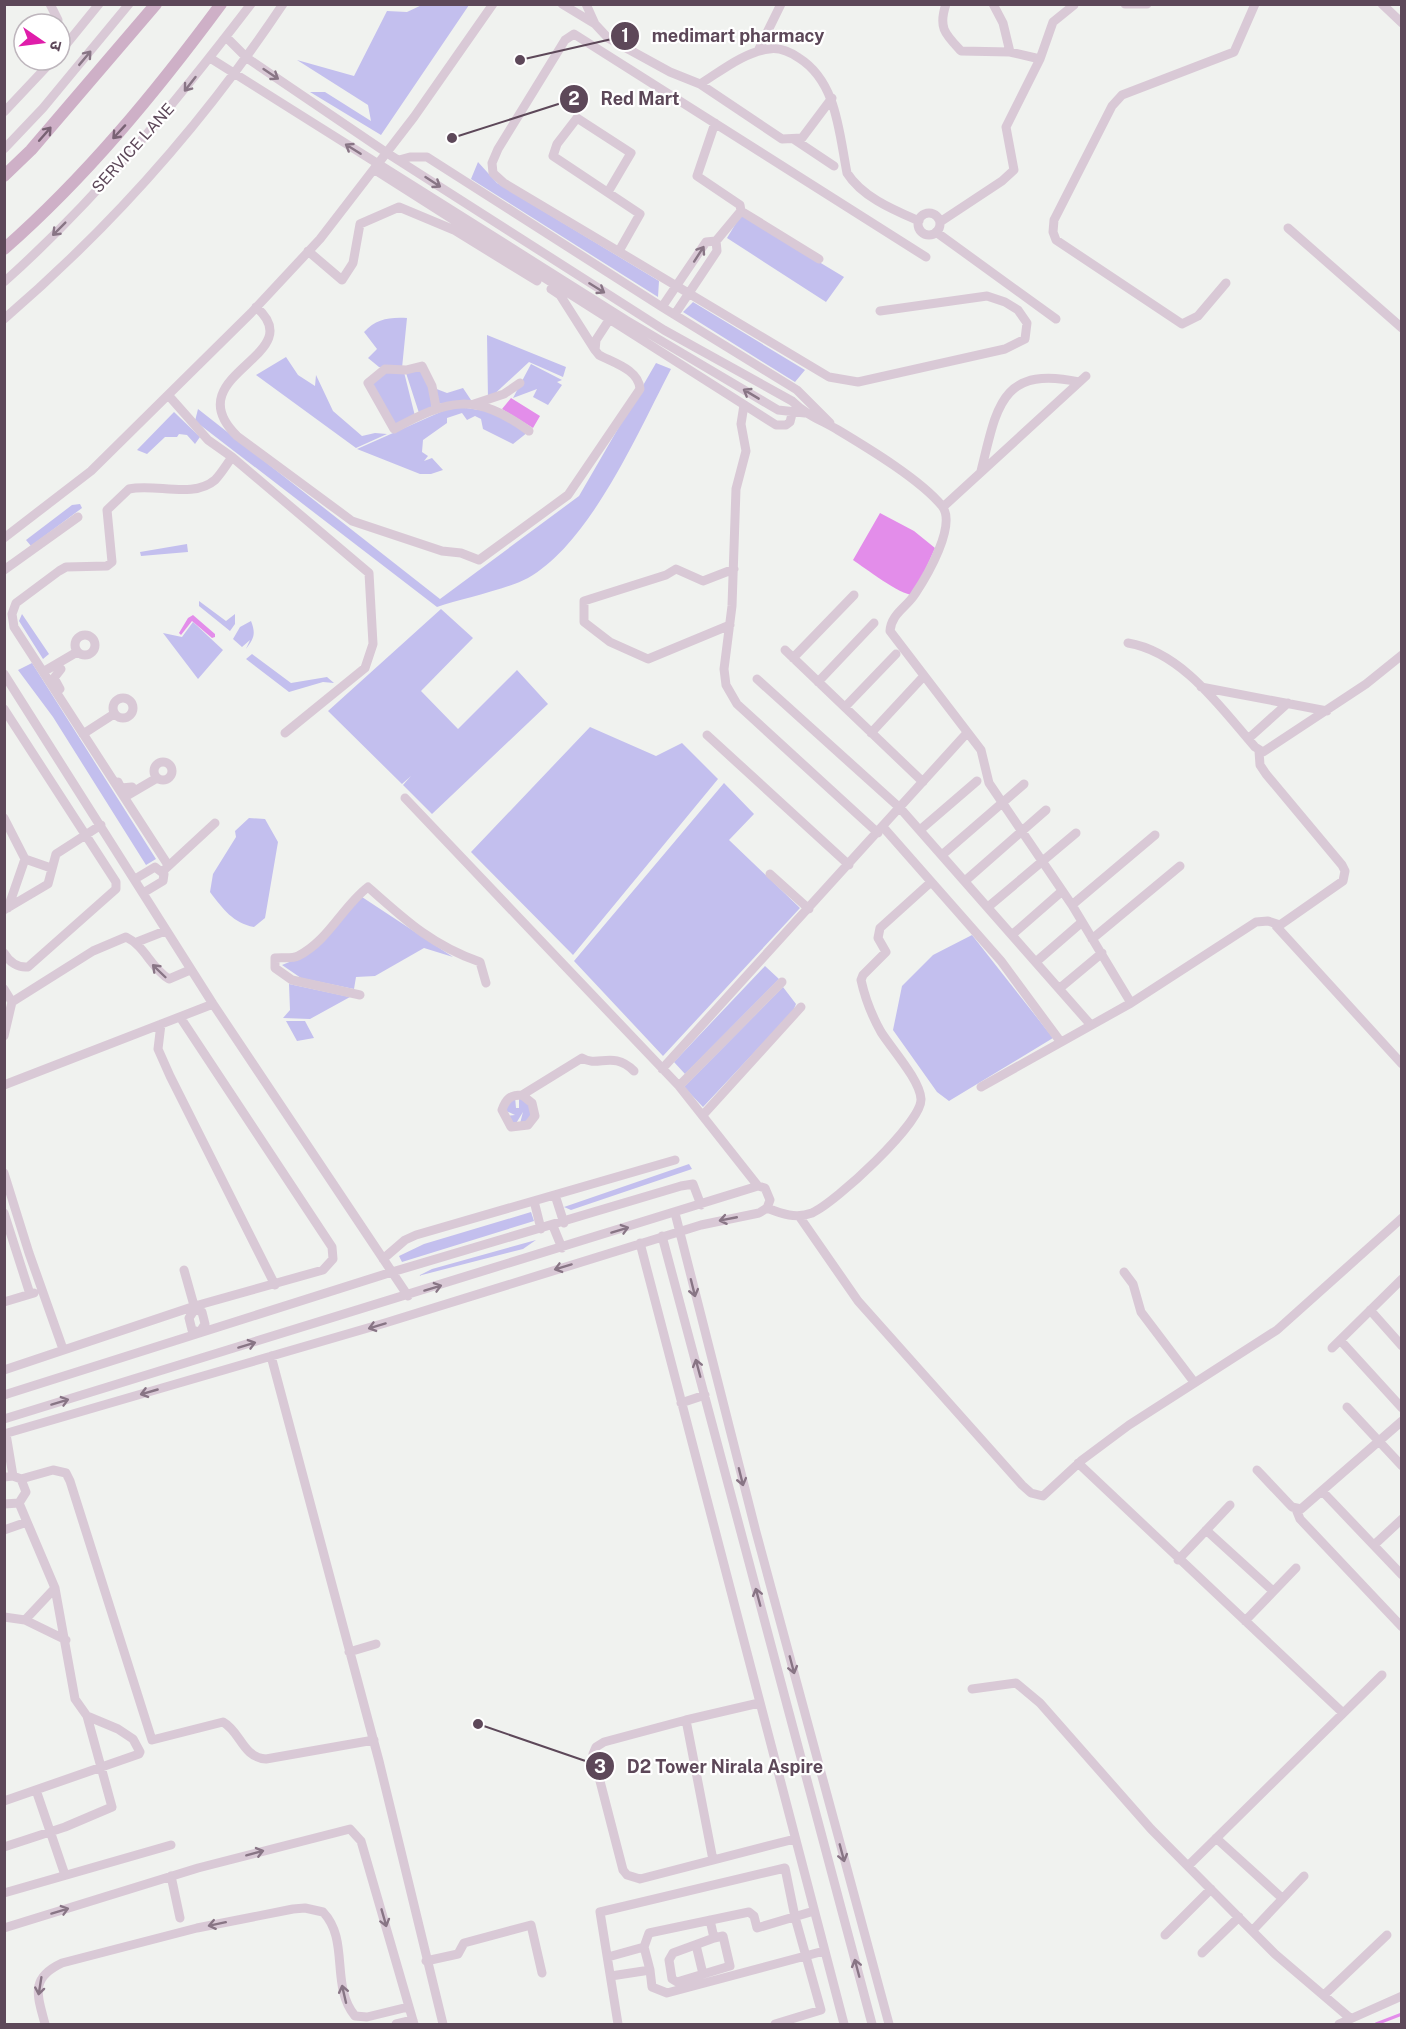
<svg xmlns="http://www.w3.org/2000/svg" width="1406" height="2029" font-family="'Public Sans','Noto Sans Devanagari',sans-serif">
<rect width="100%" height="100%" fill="#f0f2ef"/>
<path fill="#c3bfee" d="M424,4L469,5L381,135L310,92H325L371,121L368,105L297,60L354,76L387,11L407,12Z
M478,162L497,183L659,281L658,297L471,179Z
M741,215L844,277L826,302L727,238Z
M693,302L805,370L795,382L683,312Z
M407,318L402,368L379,367L368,358L377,349L364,332C376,319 389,317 407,318Z
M487,335L566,367L563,377L529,362L488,400Z
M286,357L298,375L315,386L316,375L333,411L362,436L375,433L387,434L356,448L256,375Z
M656,363L671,369C638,432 591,542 528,578C508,589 461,599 437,607L195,421L198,409L440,599L579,496Z
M531,364L562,380L557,382L562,385L548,405L533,397L537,389L513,398Z
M421,368L429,384L432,408L419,413L406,373Z
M387,370L404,372L415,416L395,428L370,382Z
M434,388L447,393L463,388L471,400L437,404Z
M454,406L492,412L528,432L513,444L483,429L481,419L475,416L467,420L462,413L447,418V423L423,440L422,452L428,456L424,461L432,458L443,470L431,474H420L357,449Z
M174,412L200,437L195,444L187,435L179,434L177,437H165L147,454L137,450Z
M80,504L82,508L31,546L26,540L72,505Z
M187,544L188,552L141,556L140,552Z
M199,601L226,621L235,614V624L230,631L199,606Z
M441,609L473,638L421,691L458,729L517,670L548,704L432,814L403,785L411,776L402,784L328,711Z
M22,614L49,654L43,659L19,621Z
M251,621C256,634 254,638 246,649L250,640L242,647L233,639L240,627Z
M193,622L223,650L198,679L163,633L182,637Z
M252,654L291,683L327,677L334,683L323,682L289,692L246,659Z
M32,663L156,859L146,865L53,717L18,670Z
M590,727L656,756L682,743L718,779L573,955L471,852Z
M724,783L754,814L729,840L800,908L663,1056L574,961Z
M249,818L265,819L278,842L265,918L254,927C233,923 223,909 210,892L213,874L236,837L235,831Z
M362,897L453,957L424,948L375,976L356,977L354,989L301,978L282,965L304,956Z
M972,935L1053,1038L949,1101L937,1092L893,1030L902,986L933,955Z
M765,966L779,979L685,1074L674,1062Z
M289,984L350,997L310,1019L283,1018L290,1010Z
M783,987L796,1004L793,1011L703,1107L684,1087Z
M286,1021H305L314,1038L297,1041Z
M515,1097L516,1108H519V1097L527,1098L534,1114L519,1127L523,1112L515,1125L505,1116L515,1115L504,1110Z
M689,1164L692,1169L571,1210L564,1207Z
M531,1212L534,1221L402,1262L399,1256L424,1244Z
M536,1240L523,1249L418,1276L432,1269Z"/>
<path fill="#e38dea" d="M511,398L540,416L533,428L502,409Z
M880,513L914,531L935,548L914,595C901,596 865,568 853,560Z
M193,615L215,634V637L212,638L192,621L181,635L179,633L188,618Z"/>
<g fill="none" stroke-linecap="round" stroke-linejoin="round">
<path stroke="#e38dea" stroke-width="3" d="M1376,2024L1402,2014"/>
<path stroke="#d9c9d6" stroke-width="9" d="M50,4L58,20
M562,4L595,24
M586,4L595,24L608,38L670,72L700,84L782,139L802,138L832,98
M946,4C938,28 945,34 961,51L1010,52L1040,59
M993,4L1003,23L1010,52
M1125,4H1147
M1382,4L1402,23
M226,37L247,58L387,153L664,330L792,401C806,415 821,420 838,430C868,448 921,480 942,506C957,525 927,576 915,594C907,607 891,614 890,631L981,750L989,783L1072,905L1131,1003
M758,51L781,4
M60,52L99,4
M210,58L626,320L778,410L805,413
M700,84C721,71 744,52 769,49C780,47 790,52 799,58C837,82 839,133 847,173C862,197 894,210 919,221
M4,112L53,60
M795,140L834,166
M4,149L43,108L129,4
M399,160L410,157H427L662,307L797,390L830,423
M375,170L776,425H786L790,422L792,414
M608,192L631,153L577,118L557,144L553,156L640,214L619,251
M741,211L819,259
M918 224a11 11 0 1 1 22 0a11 11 0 1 1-22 0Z
M940,222L1002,181L1014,170L1006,127L1040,59L1053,22L1074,5
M1288,228L1402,328
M936,232L1056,319
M308,251L342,280L353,263L360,224L399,207L454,230L537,281
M4,282C97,199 176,102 251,4
M1226,283L1198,316L1182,324L1056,240L1053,232L1054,220L1112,106L1122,95L1234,52L1255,4
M551,289L560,295L595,350
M256,307C313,356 174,374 237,436L352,521L442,551L461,553L479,560L568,495L640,389C639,370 614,363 599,355L595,350L596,340L609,320
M662,307L706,242L716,241
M880,311L987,296L1005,302L1018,310L1027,323L1025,339L1005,349L858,382L829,377L504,183L493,173L492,163L498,149L565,40L574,34L926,257
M675,314L717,251L716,241L741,211L740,205L697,176L715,123
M4,319C111,227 205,121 283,4
M169,396L208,440L232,457L369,573L373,644L365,668L285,733
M474,404L504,394L520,383
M744,405L741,424L746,451L736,489L732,606L724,669L726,685L737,704L878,833
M436,407L432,386L422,366L406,370L385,369L368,383L394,429C449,399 475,392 529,431
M981,471C997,408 1000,365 1079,382
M943,507L1086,376
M4,538L91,471L251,313L320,239L414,117L493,4
M4,570L78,517
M730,625L648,659L610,642L584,622V601L666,575L676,569L703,581L734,569
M75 645a10 10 0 1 1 20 0a10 10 0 1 1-20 0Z
M1128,643C1182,652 1221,708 1255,747L1263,752L1366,684L1402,655
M785,650L923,782
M793,658L854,595
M43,672L77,652
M4,674L213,1004L408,1296
M757,679L900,808L1090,1024
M818,682L874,623
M1201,687L1327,711
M60,689L54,678L61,669
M113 708a10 10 0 1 1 20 0a10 10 0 1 1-20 0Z
M845,707L896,654
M4,709L116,882V889L28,967C18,968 9,962 4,953
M871,733L923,677
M83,734L114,714
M707,735L849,865
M1248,739L1288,703
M154 771a9 9 0 1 1 18 0a9 9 0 1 1-18 0Z
M118,782L121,788L132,787
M128,795L157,778
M405,798L679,1086L758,1186
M4,818L25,859L8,908
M883,827L1001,961L1060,1041
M920,830L977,781
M942,855L1024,784
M25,859L51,868
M168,865L14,627L12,614L16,603L59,571L66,567L107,566L112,562L107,510L129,489C155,483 193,499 215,480C221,474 227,464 232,457
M162,872L215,823
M770,874L809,909
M135,879L155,867L164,874L163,881L143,893
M965,881L1046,810
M1072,905L1155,835
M988,907L1076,833
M4,910L48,884L56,854L101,825
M1276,926L1402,1064
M1013,934L1061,892
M1092,939L1180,866
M137,942L165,931
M1037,961L1082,922
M1060,988L1102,953
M4,989L12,1002L4,1036
M360,995L292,980L275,968V958C282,957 292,959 298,956C329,940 342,907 368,887C405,920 433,946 480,962L486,983
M12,1002L93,951L126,937C145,946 151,968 169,979L190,970
M161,1024L158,1049L170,1076L275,1285
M662,1069L966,734
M4,1085L213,1004
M679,1086L782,982
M981,1087L1131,1003L1256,922L1268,921L1280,925L1343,881L1345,871L1342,865L1266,774L1260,765L1259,751
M522,1095L532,1103L535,1116L528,1125L511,1127L502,1110C506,1099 510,1095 522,1095L582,1058C598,1068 613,1050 634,1071
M703,1115L801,1007
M4,1173L29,1253L63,1349
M555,1195L564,1223
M534,1201L541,1229
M767,1208C782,1214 796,1219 812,1213C835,1203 922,1123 921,1099C920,1080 891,1048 881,1032C872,1016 865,998 861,980L863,975L886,952L878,938L880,928L931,882
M4,1213L30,1294
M675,1213L756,1532L889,2024
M799,1216L858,1301L1022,1485L1031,1493L1043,1496L1082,1460L1129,1425L1277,1330L1402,1218
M553,1226L562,1248
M662,1236L872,2024
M640,1243L844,2024
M383,1259L405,1240L416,1235L675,1160
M184,1270L195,1309
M1124,1272L1133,1284L1141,1312L1194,1382
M4,1302L34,1293
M195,1309L189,1318L192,1330L200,1332
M195,1309L202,1312L205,1324L200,1332
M1370,1310L1402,1346
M1340,1340L1402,1408
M1332,1348L1402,1279
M271,1356L379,1761L443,2024
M4,1370L195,1306L323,1270L333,1259L332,1247L180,1017
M4,1395L392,1272L681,1186L693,1184L701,1205
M681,1403L705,1395
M1347,1407L1402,1466
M4,1419L758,1186L765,1188L770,1200L767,1208L759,1213L701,1225L385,1323L4,1434
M6,1434L13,1476
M1078,1463L1343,1713
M1257,1470L1292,1507L1301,1509L1402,1421
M4,1477L13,1476L21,1479L26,1492L19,1503L4,1504
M21,1479L53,1470L66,1473L70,1481L152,1740L223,1722C241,1732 242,1757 266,1759L374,1740
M1323,1492L1402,1575
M1296,1509L1300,1519L1402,1627
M4,1530L27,1522L19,1503
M1206,1530L1273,1591
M1374,1545L1402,1519
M1178,1560L1230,1505
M4,1617L25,1620L55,1588
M25,1620L66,1640
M1245,1621L1296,1568
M349,1652L376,1644
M972,1689L1016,1683L1040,1703L1151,1829L1275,1954L1350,2018
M686,1720L759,1703
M36,1790L65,1875
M4,1801L139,1754L140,1752L133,1739L118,1729L87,1716L75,1699L55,1588L27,1522
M1216,1838L1282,1898
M4,1847L65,1827L112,1807L87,1716
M713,1860L686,1720L604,1742L596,1747L593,1754L623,1870L627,1875L640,1879L779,1843L795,1839
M1188,1866L1382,1675
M171,1876L180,1918
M4,1893L171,1845
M710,1920L714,1938L723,1936L730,1966L677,1982L672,1979L669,1960L673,1953L714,1938
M4,1928L198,1868L350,1829L361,1841L414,2024
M1253,1930L1304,1876
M1165,1935L1211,1889
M696,1945L703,1974
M644,1947L650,1970
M1202,1953L1239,1917
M608,1957L644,1947L649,1933L749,1912L754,1916L757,1928L814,1911
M426,1961L458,1954L464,1943L531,1925L542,1973
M611,1976L650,1970L652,1987L667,1993L824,1951
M1324,1995L1387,1935
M45,2024C37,1994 30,1978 62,1963L197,1928L293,1909L305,1908L323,1912C350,1940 330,1986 355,2016L367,2017L408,2007
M396,2024L413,2020
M618,2024L600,1912L785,1868L795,1917L821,2010L775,2024
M1339,2024L1402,1996"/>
<path stroke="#ceb0c7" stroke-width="12" d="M4,176L31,150L156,4
M4,249C86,177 156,92 221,4"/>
</g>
<defs><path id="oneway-shaft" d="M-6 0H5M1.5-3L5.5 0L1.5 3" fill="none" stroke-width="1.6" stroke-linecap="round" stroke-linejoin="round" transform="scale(1.5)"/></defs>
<g stroke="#887585">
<use href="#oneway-shaft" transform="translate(85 58) rotate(-50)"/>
<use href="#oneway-shaft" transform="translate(271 74) rotate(34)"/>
<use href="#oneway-shaft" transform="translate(190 84) rotate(128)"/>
<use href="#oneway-shaft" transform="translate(353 149) rotate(-148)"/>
<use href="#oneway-shaft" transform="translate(433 182) rotate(33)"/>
<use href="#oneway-shaft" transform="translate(59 229) rotate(135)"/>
<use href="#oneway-shaft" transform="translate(699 254) rotate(-57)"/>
<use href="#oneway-shaft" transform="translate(597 288) rotate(32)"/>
<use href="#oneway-shaft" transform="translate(751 394) rotate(-149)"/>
<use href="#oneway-shaft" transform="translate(159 971) rotate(-136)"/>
<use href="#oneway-shaft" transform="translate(728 1219) rotate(169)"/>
<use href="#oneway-shaft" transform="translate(620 1230) rotate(-17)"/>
<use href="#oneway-shaft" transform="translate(563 1267) rotate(163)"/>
<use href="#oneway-shaft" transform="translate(433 1288) rotate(-17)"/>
<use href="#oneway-shaft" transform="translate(693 1288) rotate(76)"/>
<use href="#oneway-shaft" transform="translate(377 1326) rotate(163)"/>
<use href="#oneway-shaft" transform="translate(247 1345) rotate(-17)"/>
<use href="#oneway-shaft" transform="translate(698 1368) rotate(-105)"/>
<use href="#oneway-shaft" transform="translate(149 1392) rotate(164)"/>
<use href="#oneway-shaft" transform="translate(60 1402) rotate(-17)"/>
<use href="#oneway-shaft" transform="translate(741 1477) rotate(76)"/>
<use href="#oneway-shaft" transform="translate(758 1597) rotate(-105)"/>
<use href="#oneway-shaft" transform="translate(792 1665) rotate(75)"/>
<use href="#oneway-shaft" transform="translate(255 1853) rotate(-15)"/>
<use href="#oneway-shaft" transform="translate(842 1853) rotate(75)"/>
<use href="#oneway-shaft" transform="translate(60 1911) rotate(-17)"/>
<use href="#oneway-shaft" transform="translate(384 1918) rotate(74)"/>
<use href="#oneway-shaft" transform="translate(217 1924) rotate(168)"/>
<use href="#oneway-shaft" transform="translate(857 1968) rotate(-105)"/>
<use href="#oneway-shaft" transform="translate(40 1986) rotate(99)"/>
<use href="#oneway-shaft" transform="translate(344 1994) rotate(-103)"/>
</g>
<g stroke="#796274">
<use href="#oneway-shaft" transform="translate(119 132) rotate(133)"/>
<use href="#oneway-shaft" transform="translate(45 134) rotate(-49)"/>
</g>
<g text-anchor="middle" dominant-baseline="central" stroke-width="4.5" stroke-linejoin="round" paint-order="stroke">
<g font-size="16" fill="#5d4859" stroke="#fff">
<text transform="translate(133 148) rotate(-48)">SERVICE LANE</text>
</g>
</g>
<path fill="none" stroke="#5d4859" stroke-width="2" d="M520 60L625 36M452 138L574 99M478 1724L600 1766"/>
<g fill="#5d4859" stroke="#fff" stroke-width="2">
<circle cx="520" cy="60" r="6"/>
<circle cx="452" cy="138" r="6"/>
<circle cx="478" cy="1724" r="6"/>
<circle cx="625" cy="36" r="15"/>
<circle cx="574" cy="99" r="15"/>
<circle cx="600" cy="1766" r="15"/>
</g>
<g font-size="18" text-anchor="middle" font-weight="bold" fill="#fff">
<text x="625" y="42">1</text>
<text x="574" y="105">2</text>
<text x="600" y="1773">3</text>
</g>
<g font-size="18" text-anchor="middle" font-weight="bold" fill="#5d4859" stroke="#fff" stroke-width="4.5" stroke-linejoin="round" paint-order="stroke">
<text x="738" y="42">medimart pharmacy</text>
<text x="640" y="105">Red Mart</text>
<text x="725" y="1773">D2 Tower Nirala Aspire</text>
</g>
<rect width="1406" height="2029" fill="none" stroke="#5d4859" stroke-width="12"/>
<g transform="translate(42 42) rotate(104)"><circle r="28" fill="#ffffff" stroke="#beb6bd" stroke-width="1.5"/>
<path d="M0-4.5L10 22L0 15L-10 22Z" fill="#df1daa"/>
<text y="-9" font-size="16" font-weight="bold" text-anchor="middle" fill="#5d4859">उ</text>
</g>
</svg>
